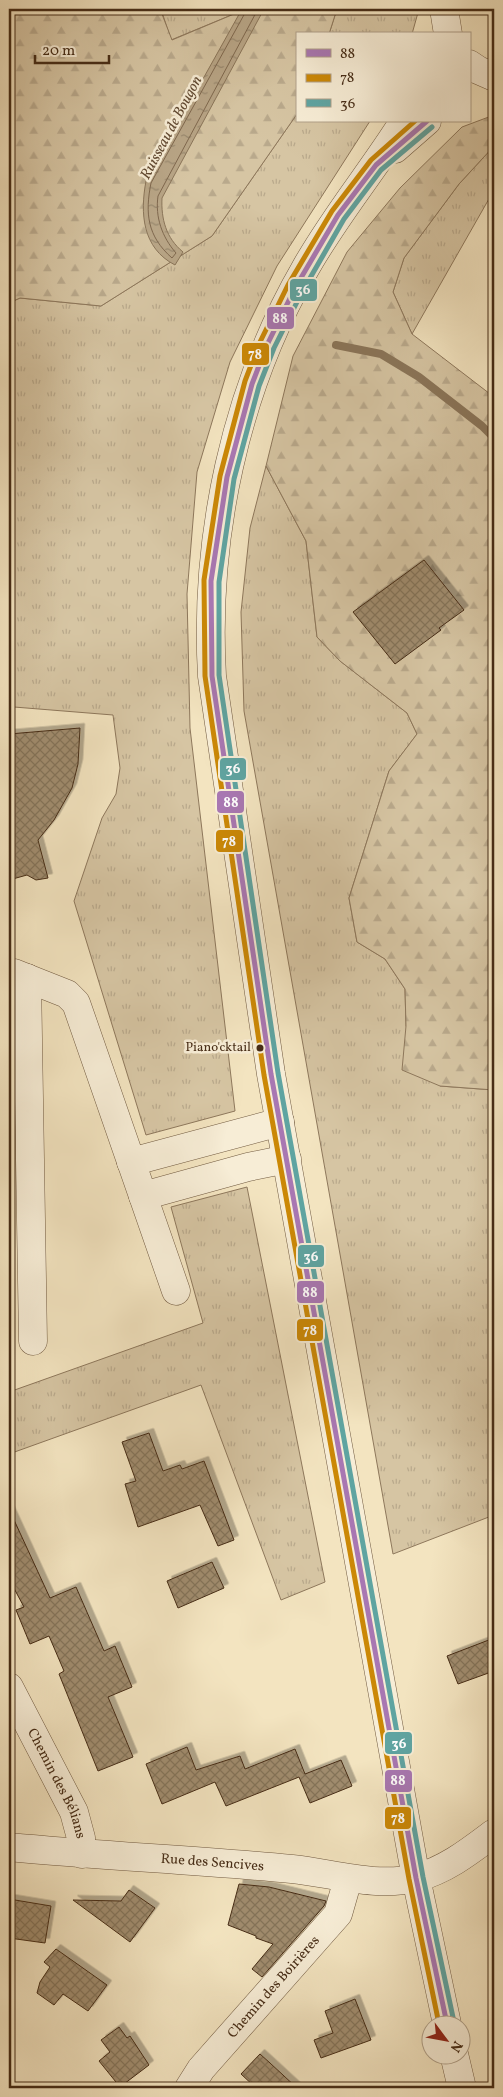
<svg xmlns="http://www.w3.org/2000/svg" width="503" height="2097" font-family="Vollkorn,serif">
<defs>
<pattern id="grass-tufts" width="24" height="20" patternUnits="userSpaceOnUse" patternTransform="scale(1.25)"><rect width="24" height="20" fill="#d6c5a3"/><path d="M3 7l-1-3M5 7V3M7 7l1-3M15 17l-1-3M17 17v-4M19 17l1-3" fill="none" stroke="#b9a98c"/></pattern>
<pattern id="forest-firs" width="22" height="20" patternUnits="userSpaceOnUse" patternTransform="scale(1.25)"><rect width="22" height="20" fill="#d6c5a3"/><path d="M5 1l3.5 6h-7zM16 11l3.5 6h-7z" fill="#b9a98c"/></pattern>
<pattern id="water-ripples" width="26" height="14" patternUnits="userSpaceOnUse" patternTransform="scale(1.25)"><rect width="26" height="14" fill="#b8a586"/><path d="M2 4q2-2 4 0t4 0M15 11q2-2 4 0t4 0" fill="none" stroke="#97876d"/></pattern>
<pattern id="building-cross-hatch" width="8" height="8" patternUnits="userSpaceOnUse" patternTransform="scale(1.25)"><rect width="8" height="8" fill="#a08c6e"/><path d="M0 0l8 8M0 8l8-8" fill="none" stroke="#847359"/></pattern>
<filter id="shadow"><feDropShadow dx="4.5" dy="-4.5" stdDeviation="0" flood-color="#0004"/></filter>
</defs>
<rect width="100%" height="100%" fill="#f3e4c0"/>
<filter id="stains"><feTurbulence type="fractalNoise" baseFrequency=".004" numOctaves="4"/><feColorMatrix values="0 0 0 0 .2 0 0 0 0 .09 0 0 0 0 .02 0 0 0 .5 -.17"/></filter>
<radialGradient id="worn" r=".72"><stop offset=".6" stop-color="#630" stop-opacity="0"/><stop offset="1" stop-color="#630" stop-opacity=".3"/></radialGradient>
<path fill="url(#grass-tufts)" stroke="#8e785c" d="M161,9H246L171,40Z
M337,9H419L412,34H329Z
M297,114V121H370L277,266L230,362L197,472L187,594L190,728L235,1111L146,1135L74,901L102,818L116,794L120,768L113,715L14,707L9,693V303L20,298L101,306L212,236Z
M494,146V190L412,334L393,292L404,258L459,184Z
M266,466L306,541L317,637L340,661L407,713L417,734L389,771L349,898L357,942L385,959L405,989L406,1026L440,1086L494,1090V1515L393,1554L244,711L241,612L250,528Z
M247,1187L325,1582L281,1600L201,1385L9,1454V1392L203,1323L171,1207Z"/>
<path fill="url(#forest-firs)" stroke="#8e785c" d="M9,9H160L172,40L246,9H337L329,34H297V114L212,236L101,306L20,298L9,303Z
M494,115V146L459,184L404,258L393,292L412,334L494,397V1090L440,1086L402,1070L406,1026L405,989L385,959L357,942L349,898L389,771L417,734L407,713L340,661L317,637L306,541L266,466L293,356L347,252L400,188L462,127Z"/>
<path fill="url(#water-ripples)" stroke="#8a7559" d="M242,9H264L162,198C161,219 166,238 183,252L175,265C142,248 140,213 146,181Z"/>
<g fill="none" stroke-linecap="round" stroke-linejoin="round">
<path stroke="#7f684e" stroke-width="1" d="M246,9L245,13L151,183C145,213 147,236 172,258L176,253C162,237 155,217 158,196L258,9"/>
<path stroke="#8a7559" stroke-width="8" d="M336,345L381,354L419,377L482,426L494,438"/>
</g>
<path fill="url(#building-cross-hatch)" stroke="#462c16" filter="url(#shadow)" d="M424,560L464,610L439,628L441,630L395,664L353,612Z
M80,728L78,764L72,788L54,820L38,840L48,878L36,880L27,875L9,880V734Z
M149,1433L163,1471L180,1465L182,1469L204,1461L234,1540L218,1546L200,1505L138,1527L125,1484L136,1481L122,1442Z
M9,1509L50,1598L76,1587L104,1651L115,1646L132,1687L108,1697L133,1757L98,1771L59,1674L64,1671L49,1636L30,1644L16,1610L24,1607L9,1579Z
M212,1562L224,1588L178,1608L167,1581Z
M494,1638V1671L458,1684L447,1656Z
M187,1747L196,1770L240,1756L245,1769L295,1749L305,1774L341,1760L352,1786L310,1803L299,1777L226,1806L215,1782L162,1804L146,1764Z
M239,1884L269,1887L326,1901L324,1906L262,1977L252,1969L273,1944L256,1938V1936L228,1925Z
M129,1890L155,1908L130,1942L73,1900L121,1901Z
M9,1899L51,1906L45,1943L9,1938Z
M56,1949L107,1985L88,2011L63,1994L54,2005L37,1993L40,1982L50,1967L44,1962Z
M355,1999L371,2040L321,2058L314,2040L333,2033L325,2011Z
M119,2027L127,2038L130,2036L149,2065L120,2087L99,2061L110,2052L101,2040Z
M260,2054L270,2063L297,2088H256L241,2074Z"/>
<g fill="none" stroke-linecap="round" stroke-linejoin="round">
<g stroke="#715a40" stroke-width="29">
<g id="minor">
<path d="M444,9L448,34"/>
<path d="M469,64L478,70L494,77"/>
<path d="M404,121C372,172 334,217 305,269C235,390 204,537 212,676L271,1074L416,1878L447,2024"/>
<path d="M395,149L427,121"/>
<path d="M9,975L14,973L67,994L76,1003L176,1291"/>
<path d="M27,978L33,1341"/>
<path d="M131,1162L280,1122"/>
<path d="M143,1196L248,1167L287,1159"/>
<path id="s1" d="M9,1687L74,1812L81,1838L82,1854"/>
<path id="s2" d="M9,1847C103,1856 198,1860 292,1869C332,1873 376,1888 416,1878C446,1870 470,1851 494,1833"/>
<path d="M454,2054L462,2088"/>
<path id="s3" d="M189,2088L201,2069L338,1914L348,1879"/>
</g>
</g>
<use href="#minor" stroke="#f7edd6" stroke-width="28"/>
<g stroke="#f7edd6" stroke-width="9">
<path id="bus-1" d="M427,121L376,165L338,215L295,288L267,345L252,384L227,477L211,581L212,676L271,1074L416,1878L447,2024"/>
</g>
<g stroke="#f7edd6" stroke-width="9">
<path id="bus-2" d="M415,121L371,160L332,211L288,285L260,342L245,381L220,476L204,580L205,676L264,1075L409,1879L439,2024"/>
</g>
<g stroke="#f7edd6" stroke-width="9">
<path id="bus-3" d="M432,127L381,170L344,219L302,292L274,348L259,386L234,479L219,582V675L278,1073L423,1877L454,2022"/>
</g>
<use href="#bus-1" stroke="#a877b2" stroke-width="5"/>
<use href="#bus-2" stroke="#cb8806" stroke-width="5"/>
<use href="#bus-3" stroke="#5fa4a1" stroke-width="5"/>
</g>
<circle fill="#462c16" stroke="#f7edd6" stroke-width="2" cx="260" cy="1048" r="4.5"/>
<g text-anchor="middle" dominant-baseline="central" stroke-width="5" stroke-linejoin="round" paint-order="stroke">
<g font-size="13" fill="#462c16" stroke="#f7edd6" text-anchor="end">
<text x="251" y="1048">Piano'cktail</text>
</g>
<g font-size="14" fill="#462c16" stroke="#f7edd6">
<text stroke="none"><textPath href="#s1" startOffset="108">Chemin des Bélians</textPath></text>
<text stroke="none"><textPath href="#s2" startOffset="204">Rue des Sencives</textPath></text>
<text stroke="none"><textPath href="#s3" startOffset="132">Chemin des Boirières</textPath></text>
</g>
<g font-size="15" font-style="italic" fill="#624a32" stroke="#f7edd6">
<text transform="translate(172 128) rotate(-62)">Ruisseau de Bougon</text>
</g>
</g>
<g stroke="#f7edd6" stroke-width="2">
<rect x="289" y="278" width="29" height="24" rx="5" fill="#5fa4a1"/>
<rect x="266" y="306" width="29" height="24" rx="5" fill="#a877b2"/>
<rect x="241" y="342" width="29" height="24" rx="5" fill="#cb8806"/>
<rect x="219" y="757" width="28" height="24" rx="5" fill="#5fa4a1"/>
<rect x="216" y="790" width="29" height="24" rx="5" fill="#a877b2"/>
<rect x="215" y="829" width="29" height="24" rx="5" fill="#cb8806"/>
<rect x="297" y="1244" width="28" height="24" rx="5" fill="#5fa4a1"/>
<rect x="296" y="1280" width="29" height="24" rx="5" fill="#a877b2"/>
<rect x="296" y="1318" width="28" height="24" rx="5" fill="#cb8806"/>
<rect x="384" y="1731" width="29" height="24" rx="5" fill="#5fa4a1"/>
<rect x="384" y="1769" width="29" height="24" rx="5" fill="#a877b2"/>
<rect x="384" y="1806" width="28" height="24" rx="5" fill="#cb8806"/>
</g>
<g font-size="14" text-anchor="middle" font-weight="bold" fill="#fff">
<text x="303" y="294">36</text>
<text x="280" y="323">88</text>
<text x="255" y="359">78</text>
<text x="233" y="773">36</text>
<text x="231" y="807">88</text>
<text x="229" y="846">78</text>
<text x="311" y="1261">36</text>
<text x="310" y="1297">88</text>
<text x="310" y="1335">78</text>
<text x="399" y="1748">36</text>
<text x="398" y="1785">88</text>
<text x="398" y="1823">78</text>
</g>
<rect width="503" height="2097" fill="none" stroke="#f3e4c0" stroke-width="30"/>
<rect x="10" y="10" width="483" height="2077" fill="none" stroke="#462c16" stroke-width="2.5"/>
<rect x="15" y="15" width="473" height="2067" fill="none" stroke="#462c16"/>
<rect x="296" y="32" width="175" height="90" fill="#f7edd6" stroke="#b0a089"/>
<rect x="306" y="49" width="25" height="8" fill="#a877b2" stroke="#b0a089"/>
<text x="340" y="58" font-size="15" fill="#462c16">88</text>
<rect x="306" y="74" width="25" height="8" fill="#cb8806" stroke="#b0a089"/>
<text x="340" y="82" font-size="15" fill="#462c16">78</text>
<rect x="306" y="99" width="25" height="8" fill="#5fa4a1" stroke="#b0a089"/>
<text x="340" y="108" font-size="15" fill="#462c16">36</text>
<g transform="translate(446 2040) rotate(122)"><circle r="24" fill="#f7edd6" stroke="#b0a089"/>
<path d="M0-4L9 19L0 12L-9 19Z" fill="#8f2418"/>
<text y="-8" font-size="14" font-weight="bold" text-anchor="middle" fill="#462c16">N</text>
</g>
<path d="M35 55v8h74v-8" fill="none" stroke="#462c16" stroke-width="2.5"/>
<text x="42" y="55" font-size="15" fill="#462c16" stroke="#f7edd6" stroke-width="4" paint-order="stroke">20 m</text>
<rect width="100%" height="100%" filter="url(#stains)"/>
<rect width="100%" height="100%" fill="url(#worn)"/>
</svg>
